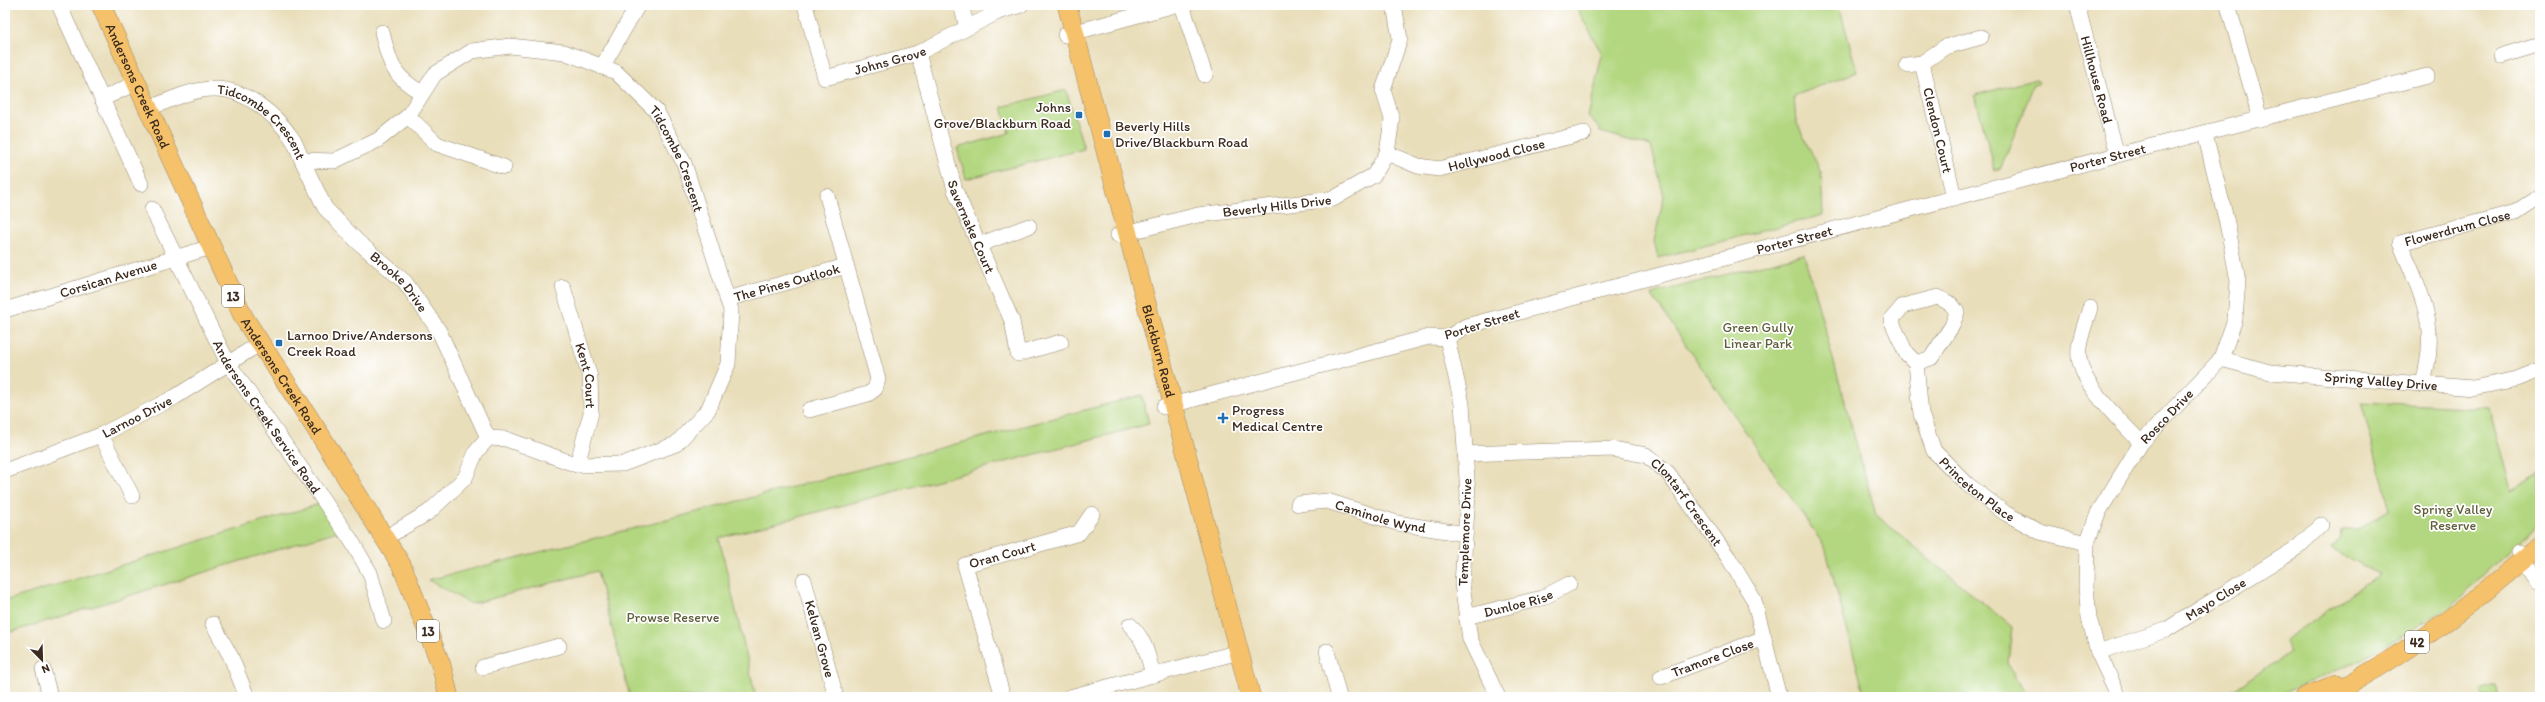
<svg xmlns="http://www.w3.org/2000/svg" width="2545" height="702" font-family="Itim,sans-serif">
<rect width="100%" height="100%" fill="#fff"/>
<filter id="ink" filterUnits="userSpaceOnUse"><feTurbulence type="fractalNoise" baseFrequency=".025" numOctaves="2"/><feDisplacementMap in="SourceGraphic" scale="8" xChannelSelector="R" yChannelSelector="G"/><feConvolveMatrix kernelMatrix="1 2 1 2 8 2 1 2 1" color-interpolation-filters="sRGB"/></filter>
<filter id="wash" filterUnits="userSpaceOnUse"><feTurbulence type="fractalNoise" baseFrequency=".012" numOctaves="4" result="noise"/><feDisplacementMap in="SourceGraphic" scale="16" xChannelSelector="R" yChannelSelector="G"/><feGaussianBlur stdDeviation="0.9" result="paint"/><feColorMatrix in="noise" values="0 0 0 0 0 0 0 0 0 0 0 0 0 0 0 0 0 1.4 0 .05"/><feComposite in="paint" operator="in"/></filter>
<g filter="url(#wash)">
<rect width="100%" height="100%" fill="#e9deba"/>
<path fill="#b3d780" stroke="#77804f" d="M1575,5H1839L1857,72L1794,96L1796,121L1821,172L1823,215L1658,258L1654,241L1664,196L1651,146L1600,132L1596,124L1588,117L1602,54Z
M2037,79L2039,83L2034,84L2001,168L1995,170L1975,95Z
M1066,90L1084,149L966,179L957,148L1009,133L1002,107Z
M1804,254L1876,515L2012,627L2008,663L2027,697H1865L1825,547L1651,294Z
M1142,395L1149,424L719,538L756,697H630L597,571L471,604L428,580L659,522Z
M2361,402L2489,408L2511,490L2540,474V522L2451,606L2363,659L2275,697H2223L2290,652L2284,640L2380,575L2332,548L2340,538L2341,530H2357L2390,509Z
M326,502L344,529L5,634V601Z
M2496,685L2499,697H2482L2480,690Z"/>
</g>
<g filter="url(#ink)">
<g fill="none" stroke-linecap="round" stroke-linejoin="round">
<g stroke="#92846c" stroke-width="16">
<g id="minor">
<path d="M59,5L141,184"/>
<path id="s1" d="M805,5L825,78L918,53L998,12L1021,5"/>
<path d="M961,5L967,27"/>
<path d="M1182,5L1205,75"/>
<path id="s2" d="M2077,5L2117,155"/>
<path d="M2228,5L2260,119"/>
<path d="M382,32C390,64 392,76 422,93"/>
<path d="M1065,35L1175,5"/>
<path id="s3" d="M918,53L955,190L1012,321L1018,354L1061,342"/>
<path d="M2501,56L2540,44"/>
<path id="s4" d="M1922,63L1954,197"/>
<path d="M1907,65L1922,63L1945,47L1981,37"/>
<path d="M602,67L638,5"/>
<path d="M102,99L138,82"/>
<path id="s5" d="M150,108C170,100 192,89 214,89C244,88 275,114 292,138C296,144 299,153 302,160L334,161L378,140L408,116L435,74L472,51L510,46L564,52L616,72L657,112L684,163L731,310L728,364L708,410L676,444L623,464L577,465L506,439L488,438"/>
<path d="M408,116L437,144L504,167"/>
<path id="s6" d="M1387,153L1418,166L1439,169L1584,133"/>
<path id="s7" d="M302,160L325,208L357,241L405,282L439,331L488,438"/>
<path id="s8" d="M152,209L228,363L351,540L370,573L384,621"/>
<path id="s9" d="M1118,235L1198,215L1333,199L1374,175L1387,153L1392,119L1383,90L1400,39L1394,5"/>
<path d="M981,244L1029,226"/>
<path id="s10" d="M563,287L590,377L591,413L577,465"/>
<path id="s11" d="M727,299L846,266"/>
<path d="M2090,308C2086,321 2081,334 2079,347C2074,381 2120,419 2141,443"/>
<path id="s12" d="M5,310L211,247"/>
<path d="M1447,338L1462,404L1468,495L1462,584L1470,639L1498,697"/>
<path id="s13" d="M2221,359L2270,372L2473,388L2517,379L2540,370"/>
<path id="s14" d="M1916,363L1931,358L1952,326L1957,312L1951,304L1938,297L1903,306L1891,320L1906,353L1916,363L1921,414L1934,451L1967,484L2005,513L2040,532L2087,543"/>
<path id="s15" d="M2423,385C2425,373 2429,360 2429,348C2432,311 2414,277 2400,243L2516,212L2537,198"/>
<path id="s16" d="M1164,407L1429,337L1447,338L1466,326L2117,155L2427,76"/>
<path d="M809,410L868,394L875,389L878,379L827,196"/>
<path d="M101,435L132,496"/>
<path id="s17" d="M1465,454L1612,449L1646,455L1668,473L1728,557L1754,600L1779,697"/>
<path id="s18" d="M5,471L101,435L175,397L259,344"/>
<path id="s19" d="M1298,504L1327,501L1397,523L1465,534"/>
<path d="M385,538L429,512L465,478L476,452L488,438"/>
<path d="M2519,552L2540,583"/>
<path id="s20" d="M804,580L836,697"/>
<path id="s21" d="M1466,617L1542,598L1569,584"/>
<path d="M213,624L231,657L247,697"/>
<path d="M1130,625C1145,639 1148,656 1153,675"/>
<path d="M1327,651L1339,697"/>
<path id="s22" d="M2098,652L2166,630L2298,547L2321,525"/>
<path d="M483,667L559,646"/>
<path d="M43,669L50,697"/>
<path id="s23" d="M1661,677L1764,638"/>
<path id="s24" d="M1003,697L965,565L1079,533L1092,514"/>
<path d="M1070,697L1239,652"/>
<path id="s25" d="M2119,697L2098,652L2089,618L2086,587L2087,543L2098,513L2141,443L2221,359L2235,319L2238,281L2227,223L2205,134"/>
</g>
</g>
<g stroke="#92846c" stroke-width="20">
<g id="major">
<path id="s26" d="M101,5L244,318L322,438L402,566L441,665L449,697"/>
<path id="s27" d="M1067,5L1251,697"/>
<path d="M2305,697L2337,684"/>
<path d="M2325,697C2404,657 2474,603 2540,545"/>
</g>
</g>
<use href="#minor" stroke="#fff" stroke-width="15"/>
<use href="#major" stroke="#f5c16b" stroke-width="19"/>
</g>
</g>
<g fill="#1f6fb2" stroke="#fff" stroke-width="1.5">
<rect x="1075" y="111" width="8" height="8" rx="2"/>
<rect x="1103" y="130" width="8" height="8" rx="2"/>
<rect x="275" y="339" width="8" height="8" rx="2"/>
<path d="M1221 412h4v4h4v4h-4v4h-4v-4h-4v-4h4z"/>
</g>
<g text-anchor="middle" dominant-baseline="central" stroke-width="3.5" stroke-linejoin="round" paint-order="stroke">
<g fill="#fff" stroke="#766a62" stroke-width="1">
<rect x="222" y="285" width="22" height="22" rx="3"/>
<rect x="417" y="620" width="22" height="22" rx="3"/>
<rect x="2405" y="631" width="24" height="22" rx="3"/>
</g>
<g font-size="13" font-weight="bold" fill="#3b2a1e">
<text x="233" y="296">13</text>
<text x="428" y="631">13</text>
<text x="2417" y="642">42</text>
</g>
<g font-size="14" fill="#3b2a1e" stroke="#fff">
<text stroke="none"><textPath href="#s1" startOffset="143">Johns Grove</textPath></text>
<text stroke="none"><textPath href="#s2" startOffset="77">Hillhouse Road</textPath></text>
<text stroke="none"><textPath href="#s26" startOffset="89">Andersons Creek Road</textPath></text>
<text stroke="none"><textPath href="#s5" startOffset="128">Tidcombe Crescent</textPath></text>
<text stroke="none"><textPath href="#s4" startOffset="69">Clendon Court</textPath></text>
<text stroke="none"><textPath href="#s6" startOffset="114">Hollywood Close</textPath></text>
<text stroke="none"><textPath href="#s16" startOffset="978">Porter Street</textPath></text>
<text stroke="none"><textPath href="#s5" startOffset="656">Tidcombe Crescent</textPath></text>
<text stroke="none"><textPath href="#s9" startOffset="162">Beverly Hills Drive</textPath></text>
<text stroke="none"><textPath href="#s3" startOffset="182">Savernake Court</textPath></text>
<text stroke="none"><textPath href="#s15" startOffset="207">Flowerdrum Close</textPath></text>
<text stroke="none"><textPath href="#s16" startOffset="654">Porter Street</textPath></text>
<text stroke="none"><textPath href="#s12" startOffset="108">Corsican Avenue</textPath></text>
<text stroke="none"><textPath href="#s11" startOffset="62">The Pines Outlook</textPath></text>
<text stroke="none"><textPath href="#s7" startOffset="158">Brooke Drive</textPath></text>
<text transform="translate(1482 324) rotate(-17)">Porter Street</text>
<text stroke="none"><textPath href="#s27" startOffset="358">Blackburn Road</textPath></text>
<text stroke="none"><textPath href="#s26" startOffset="413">Andersons Creek Road</textPath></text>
<text stroke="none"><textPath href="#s10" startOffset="92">Kent Court</textPath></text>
<text stroke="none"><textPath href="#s13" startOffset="162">Spring Valley Drive</textPath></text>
<text stroke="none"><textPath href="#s18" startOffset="143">Larnoo Drive</textPath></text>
<text stroke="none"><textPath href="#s8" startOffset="238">Andersons Creek Service Road</textPath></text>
<text stroke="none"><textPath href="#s25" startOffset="311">Rosco Drive</textPath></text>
<text stroke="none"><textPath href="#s14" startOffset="347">Princeton Place</textPath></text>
<text stroke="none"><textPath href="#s17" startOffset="244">Clontarf Crescent</textPath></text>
<text stroke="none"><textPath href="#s19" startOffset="85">Caminole Wynd</textPath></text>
<text transform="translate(1465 532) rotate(-88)">Templemore Drive</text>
<text stroke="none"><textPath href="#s24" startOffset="176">Oran Court</textPath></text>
<text stroke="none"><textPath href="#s22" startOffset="130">Mayo Close</textPath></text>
<text stroke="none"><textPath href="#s21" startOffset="54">Dunloe Rise</textPath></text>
<text stroke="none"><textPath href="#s20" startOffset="61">Kelvan Grove</textPath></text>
<text stroke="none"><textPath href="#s23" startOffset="55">Tramore Close</textPath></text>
</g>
<g font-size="14" fill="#3b2a1e" stroke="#fff" text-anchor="start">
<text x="1071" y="107" text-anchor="end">Johns<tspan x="1071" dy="16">Grove/Blackburn Road</tspan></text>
<text x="1115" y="126">Beverly Hills<tspan x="1115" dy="16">Drive/Blackburn Road</tspan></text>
<text x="287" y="335">Larnoo Drive/Andersons<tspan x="287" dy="16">Creek Road</tspan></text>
<text x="1232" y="410">Progress<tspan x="1232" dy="16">Medical Centre</tspan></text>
</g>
<g font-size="14" fill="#5f5e3b" stroke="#fff">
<text x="1758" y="327">Green Gully<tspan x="1758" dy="16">Linear Park</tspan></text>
<text x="2453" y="509">Spring Valley<tspan x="2453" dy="16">Reserve</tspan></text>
<text x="673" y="617">Prowse Reserve</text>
</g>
</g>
<rect width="2545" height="702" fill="none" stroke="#fff" stroke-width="20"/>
<g transform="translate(42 660) rotate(157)" stroke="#ffffff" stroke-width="3" paint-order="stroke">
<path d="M0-3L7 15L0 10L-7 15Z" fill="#3b2a1e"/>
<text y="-6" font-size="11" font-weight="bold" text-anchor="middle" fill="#3b2a1e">N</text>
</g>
</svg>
